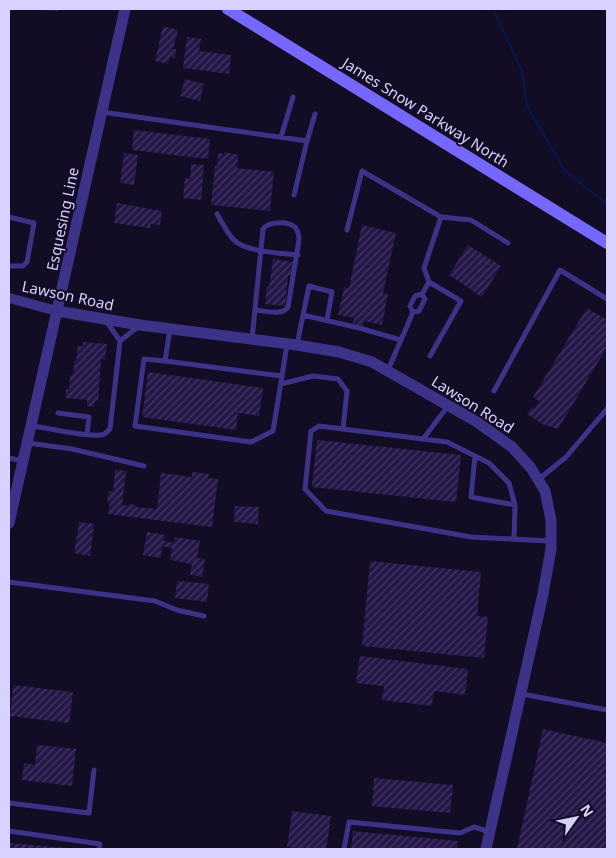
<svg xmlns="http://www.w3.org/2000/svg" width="616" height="858" font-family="'Noto Sans',sans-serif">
<defs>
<pattern id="building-hatch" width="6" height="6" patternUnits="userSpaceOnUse" patternTransform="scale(1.25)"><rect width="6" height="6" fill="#241748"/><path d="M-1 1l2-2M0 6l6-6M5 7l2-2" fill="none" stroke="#433863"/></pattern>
</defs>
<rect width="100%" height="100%" fill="#120c25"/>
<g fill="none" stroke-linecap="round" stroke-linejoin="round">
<path stroke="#051846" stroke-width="2.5" d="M493,9L522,71L527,106L565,171L607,204"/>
</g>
<path fill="url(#building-hatch)" d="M44,9H58V11L44,10Z
M163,26L178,30L173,49H176L175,58L170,57L168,64L155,61Z
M187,37L201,39L199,51L231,55L229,74L183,68Z
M185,79L204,84L200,101L180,96Z
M134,130L210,139L208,159L132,150Z
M224,152L238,155L237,168L274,172L270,211L211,205L215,166H217L218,153L224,154Z
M124,153L138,155L134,185L120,183Z
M191,164L204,165L201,200L183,198L185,178L190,179Z
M117,203L162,211L160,225L151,224L150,228L114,223Z
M362,225L396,233L383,293L388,294L382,325L364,321L363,326L353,324L354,318L338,315L344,287L349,288Z
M468,245L501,266L482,297L449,275Z
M273,259L293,262L291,276L288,275L285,306L265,304L267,287H269Z
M587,308L607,320V347L558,429L542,424L527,414L532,407L534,409L539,401L533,397Z
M83,342L107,344L105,360L101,359L98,401H95L94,407L87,406V400L66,398V389L69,390L70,375H73L74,361H76L78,346H83Z
M148,372L263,388L259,416L238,413L236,430L142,417Z
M317,440L461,455L456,502L312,487Z
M115,470L126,471L122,505L129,506L130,504L137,505L136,507L157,509L161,473L192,477V472L209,474L208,478L218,479L212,527L108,514L110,502H107L109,491H113Z
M235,506L259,507L258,524L234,522Z
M79,522L94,524L90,556L74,553Z
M147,532L165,535L164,541L174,543L175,537L200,541L197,558L205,559L202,577L190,575L192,564L170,560L172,548L162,546L161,558L143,555Z
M370,561L481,572L477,616L488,617L484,658L362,646Z
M177,581L209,584L207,602L175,598Z
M360,656L468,669L465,695L434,691L432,706L382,700L384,686L356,683Z
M13,685L73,692L69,723L10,716Z
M543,729L607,743V849H517Z
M37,745L76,749L72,786L22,780L24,763L35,765Z
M374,778L453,785L450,813L372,806Z
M292,811L331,816L326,849H303L287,847Z
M353,831L458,841L457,849H351Z
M9,843L68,848V849H9Z"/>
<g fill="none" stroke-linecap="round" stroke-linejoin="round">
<path stroke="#3c3389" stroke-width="5" d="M102,112L307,141L294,195
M281,137L293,97
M307,141L315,114
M217,214C222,222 227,233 234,240C245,252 281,253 298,255
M9,217L34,223L27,262L23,266H9
M441,217L471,220L508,243
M347,230L362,171L441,217L424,268L429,282
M422,294L429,282L461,301L430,356
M303,315L309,286L332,292L327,320
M106,321L120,341L139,326
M170,329L165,361L282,376L287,344
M252,339L263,229C269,221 288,221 295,227C298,231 299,235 299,240L288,307C282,316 265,311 255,310
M401,340L413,312L410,306L415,296L422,294L425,299L419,311L413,312
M297,345L303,315L359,328L401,340L388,370
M165,361L144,359L135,426L251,442L273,431L282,376
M281,384L313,376L338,379L347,391L343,429
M494,391L560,270L607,299
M58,413L89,417L87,434
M32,426C50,428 84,437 101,435C105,435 107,432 110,429L120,341
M423,439L448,406
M28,443L72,449L144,466
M475,456L471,497L515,505
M9,458L23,461
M539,479L566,457L607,409
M514,539L515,505L509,483L489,463L447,442L319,426L311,431L305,489L326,511L471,537L550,541
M9,582L155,601L177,610L204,616
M522,694L607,710
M9,803L89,813L94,770
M9,831L100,844L99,849
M344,849L349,822L460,833L474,827L490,832"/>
<path stroke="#3c3389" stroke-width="10" d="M9,298L57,311"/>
<path stroke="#3c3389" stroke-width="11" d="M57,311L140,325L297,345L339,352L372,362L477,422L512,447L531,468L545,491L551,520V549L543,594L486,849
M9,523L125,9"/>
<path stroke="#7668ff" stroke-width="12" d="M228,9L607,243"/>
</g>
<g text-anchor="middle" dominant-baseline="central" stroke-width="4" stroke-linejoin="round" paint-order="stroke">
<g font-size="15" fill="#d9d1ff" stroke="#120c25">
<text transform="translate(426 112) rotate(32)">James Snow Parkway North</text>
<text transform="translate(62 219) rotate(-78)">Esquesing Line</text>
<text transform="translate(68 295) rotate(12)">Lawson Road</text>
<text transform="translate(473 404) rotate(32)">Lawson Road</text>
</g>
</g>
<rect width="616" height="858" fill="none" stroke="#d9d1ff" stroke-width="20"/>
<g transform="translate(576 818) rotate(57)" stroke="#120c25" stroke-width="4" paint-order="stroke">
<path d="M0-4L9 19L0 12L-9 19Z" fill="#d9d1ff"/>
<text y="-8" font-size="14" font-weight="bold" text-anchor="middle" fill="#d9d1ff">N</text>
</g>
</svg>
